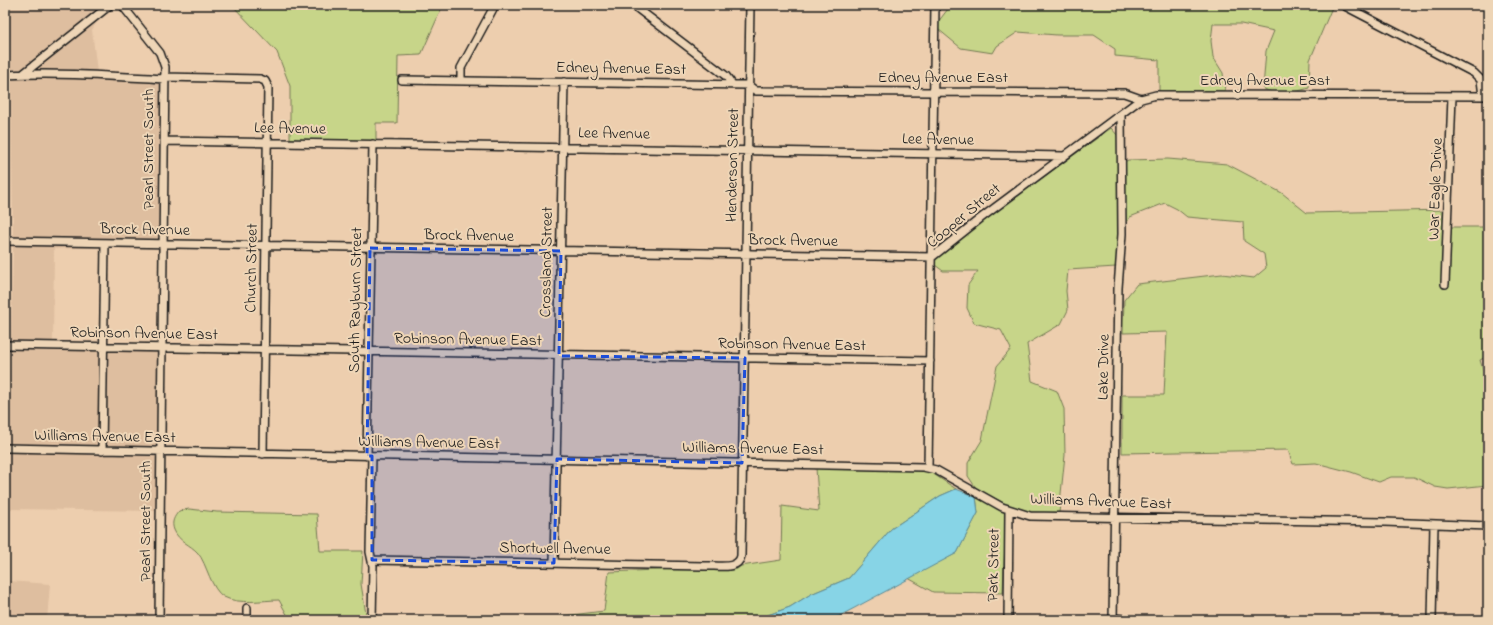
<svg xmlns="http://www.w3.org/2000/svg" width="1493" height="625" font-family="'Indie Flower',sans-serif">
<rect width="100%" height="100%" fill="#edceae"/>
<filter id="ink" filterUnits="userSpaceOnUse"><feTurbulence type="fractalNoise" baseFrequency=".025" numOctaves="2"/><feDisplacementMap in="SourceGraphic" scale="8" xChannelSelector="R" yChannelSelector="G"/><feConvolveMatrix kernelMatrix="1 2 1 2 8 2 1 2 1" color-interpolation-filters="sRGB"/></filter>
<g filter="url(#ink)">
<path fill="#debe9f" d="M9,5H104L22,71H11Z
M99,18L92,30L97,72L34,70Z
M32,77L161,82L159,241L13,237L11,79H22Z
M13,245L101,247L54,249L53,342H11Z
M11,349L100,351L99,447L10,445Z
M106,351L158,352L157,449L105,447Z
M10,452L157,456V511L9,509Z
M8,581L50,584L47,620H7Z"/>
<path fill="#c7d589" stroke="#727852" d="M232,5H443L421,55L398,56L397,123H376V141L290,139V86L277,52Z
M951,5H1333L1310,60L1309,88C1297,92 1274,96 1263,88L1266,51L1274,31L1241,24H1213L1211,41L1213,57L1223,73L1225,91H1159V60L1115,56V49L1094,35H1057L1018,32L997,46L993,53L961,48L938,29V22Z
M1111,128L1118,136L1119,234L1116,267L1068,270L1066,291L1068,310L1061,324L1027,344L1032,381L1057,391L1064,409L1065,455L1059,513L1030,512L1013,508L976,488L968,476V463L982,440L997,366L1011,349L1001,330L974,323L967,308L968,285L978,271H943L935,265V259L983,221Z
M1168,159L1227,164L1282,193L1307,213L1446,210L1442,287L1448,288L1451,227H1488V356L1480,360L1488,386V485L1448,489L1435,487L1414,477H1391L1379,482L1351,472L1316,463L1293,464L1288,450L1122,453V395H1164L1167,332L1123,333L1124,300L1137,284L1222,274L1254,278L1266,268L1264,254L1244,241L1243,222L1187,217L1177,209L1165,203L1130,217L1125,226L1123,163L1128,160Z
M816,468L929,471L956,489L940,496L891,529L849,578L811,594L790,607L768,615L763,620H560L563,616L604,611L609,572L679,569H737L741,566L781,560L782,506L819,511Z
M976,496L1006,513L1003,593L933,592L908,578L957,553L978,513Z
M189,509L217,512L317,514L320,551H363L361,584L367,620H290L279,600C262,600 239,605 224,597C211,590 207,564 198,553C190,544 179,542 174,530C171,522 174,517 179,511Z"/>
<path fill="#87d4e6" stroke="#5c8a95" d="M956,489L976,497L978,513L957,553L832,620H763L768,615L790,607L811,594L849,578L891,529L940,496Z"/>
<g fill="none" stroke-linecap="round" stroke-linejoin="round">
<g stroke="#1c1c1c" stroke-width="10">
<path id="minor" d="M122,5L160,53L165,67L159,620
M633,5L726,76L732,84
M1343,5L1474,73L1481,80L1483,96
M23,74L110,5
M5,75C58,72 111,76 164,79
M164,77L260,79L265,81L268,87L263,454
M402,80L748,85L756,91L1124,93L1141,99
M461,81V68L495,5
M164,141L1064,156
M5,241L932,257
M932,257L981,218L1141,99L1156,95L1488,96
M1445,284L1452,96
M5,345L930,361
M5,448L923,467L936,470L1002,507L1030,516L1384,522L1488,526
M102,451L105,243
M367,456L373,144
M372,456L370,552L373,566L372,620
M928,467L935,5
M372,560L704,566C716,565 738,571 741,556L750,5
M554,563L564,82
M247,608V620
M1113,618L1134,620
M1008,620L1009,510
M1113,620L1118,288L1122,234L1121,114
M1432,620L1434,524"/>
</g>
<use href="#minor" stroke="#eed5b6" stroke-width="7"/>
</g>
</g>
<path fill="#1d4ed8" fill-opacity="0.2" stroke="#1d4ed8" stroke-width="3" stroke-dasharray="8 5" stroke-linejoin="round" d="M370,248L561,251L559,356L745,358L742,463L557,459L554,563L372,560V456H367Z"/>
<g text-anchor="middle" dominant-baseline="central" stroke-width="4" stroke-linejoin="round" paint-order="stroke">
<g font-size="16" fill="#1c1c1c" stroke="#eed5b6">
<text transform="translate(621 69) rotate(1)">Edney Avenue East</text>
<text x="943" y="78">Edney Avenue East</text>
<text x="1265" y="81">Edney Avenue East</text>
<text transform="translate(290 129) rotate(1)">Lee Avenue</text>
<text transform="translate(614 134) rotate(1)">Lee Avenue</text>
<text transform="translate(938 140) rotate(1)">Lee Avenue</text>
<text transform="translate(149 149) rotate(-90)">Pearl Street South</text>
<text transform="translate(733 165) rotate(-89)">Henderson Street</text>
<text transform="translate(1436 189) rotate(-88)">War Eagle Drive</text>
<text transform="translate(964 216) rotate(-40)">Cooper Street</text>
<text transform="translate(145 230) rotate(1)">Brock Avenue</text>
<text transform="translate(469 236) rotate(1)">Brock Avenue</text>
<text transform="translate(793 241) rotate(1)">Brock Avenue</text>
<text transform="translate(547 262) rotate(-89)">Crossland Street</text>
<text transform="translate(252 268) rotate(-89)">Church Street</text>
<text transform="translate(356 300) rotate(-89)">South Rayburn Street</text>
<text transform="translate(144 334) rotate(1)">Robinson Avenue East</text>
<text transform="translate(468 340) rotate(1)">Robinson Avenue East</text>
<text transform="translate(792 345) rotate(1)">Robinson Avenue East</text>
<text transform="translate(1104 367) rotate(-89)">Lake Drive</text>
<text transform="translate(105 437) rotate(1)">Williams Avenue East</text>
<text transform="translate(429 443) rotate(1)">Williams Avenue East</text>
<text transform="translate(753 449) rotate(1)">Williams Avenue East</text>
<text transform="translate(1101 502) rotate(2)">Williams Avenue East</text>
<text transform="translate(146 521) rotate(-90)">Pearl Street South</text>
<text transform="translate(555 549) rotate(1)">Shortwell Avenue</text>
<text transform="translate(994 565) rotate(-89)">Park Street</text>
</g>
</g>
<rect width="1493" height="625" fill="none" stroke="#eed5b6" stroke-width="20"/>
<rect x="10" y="10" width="1473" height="605" fill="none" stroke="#1c1c1c" stroke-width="1.5" filter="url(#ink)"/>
</svg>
